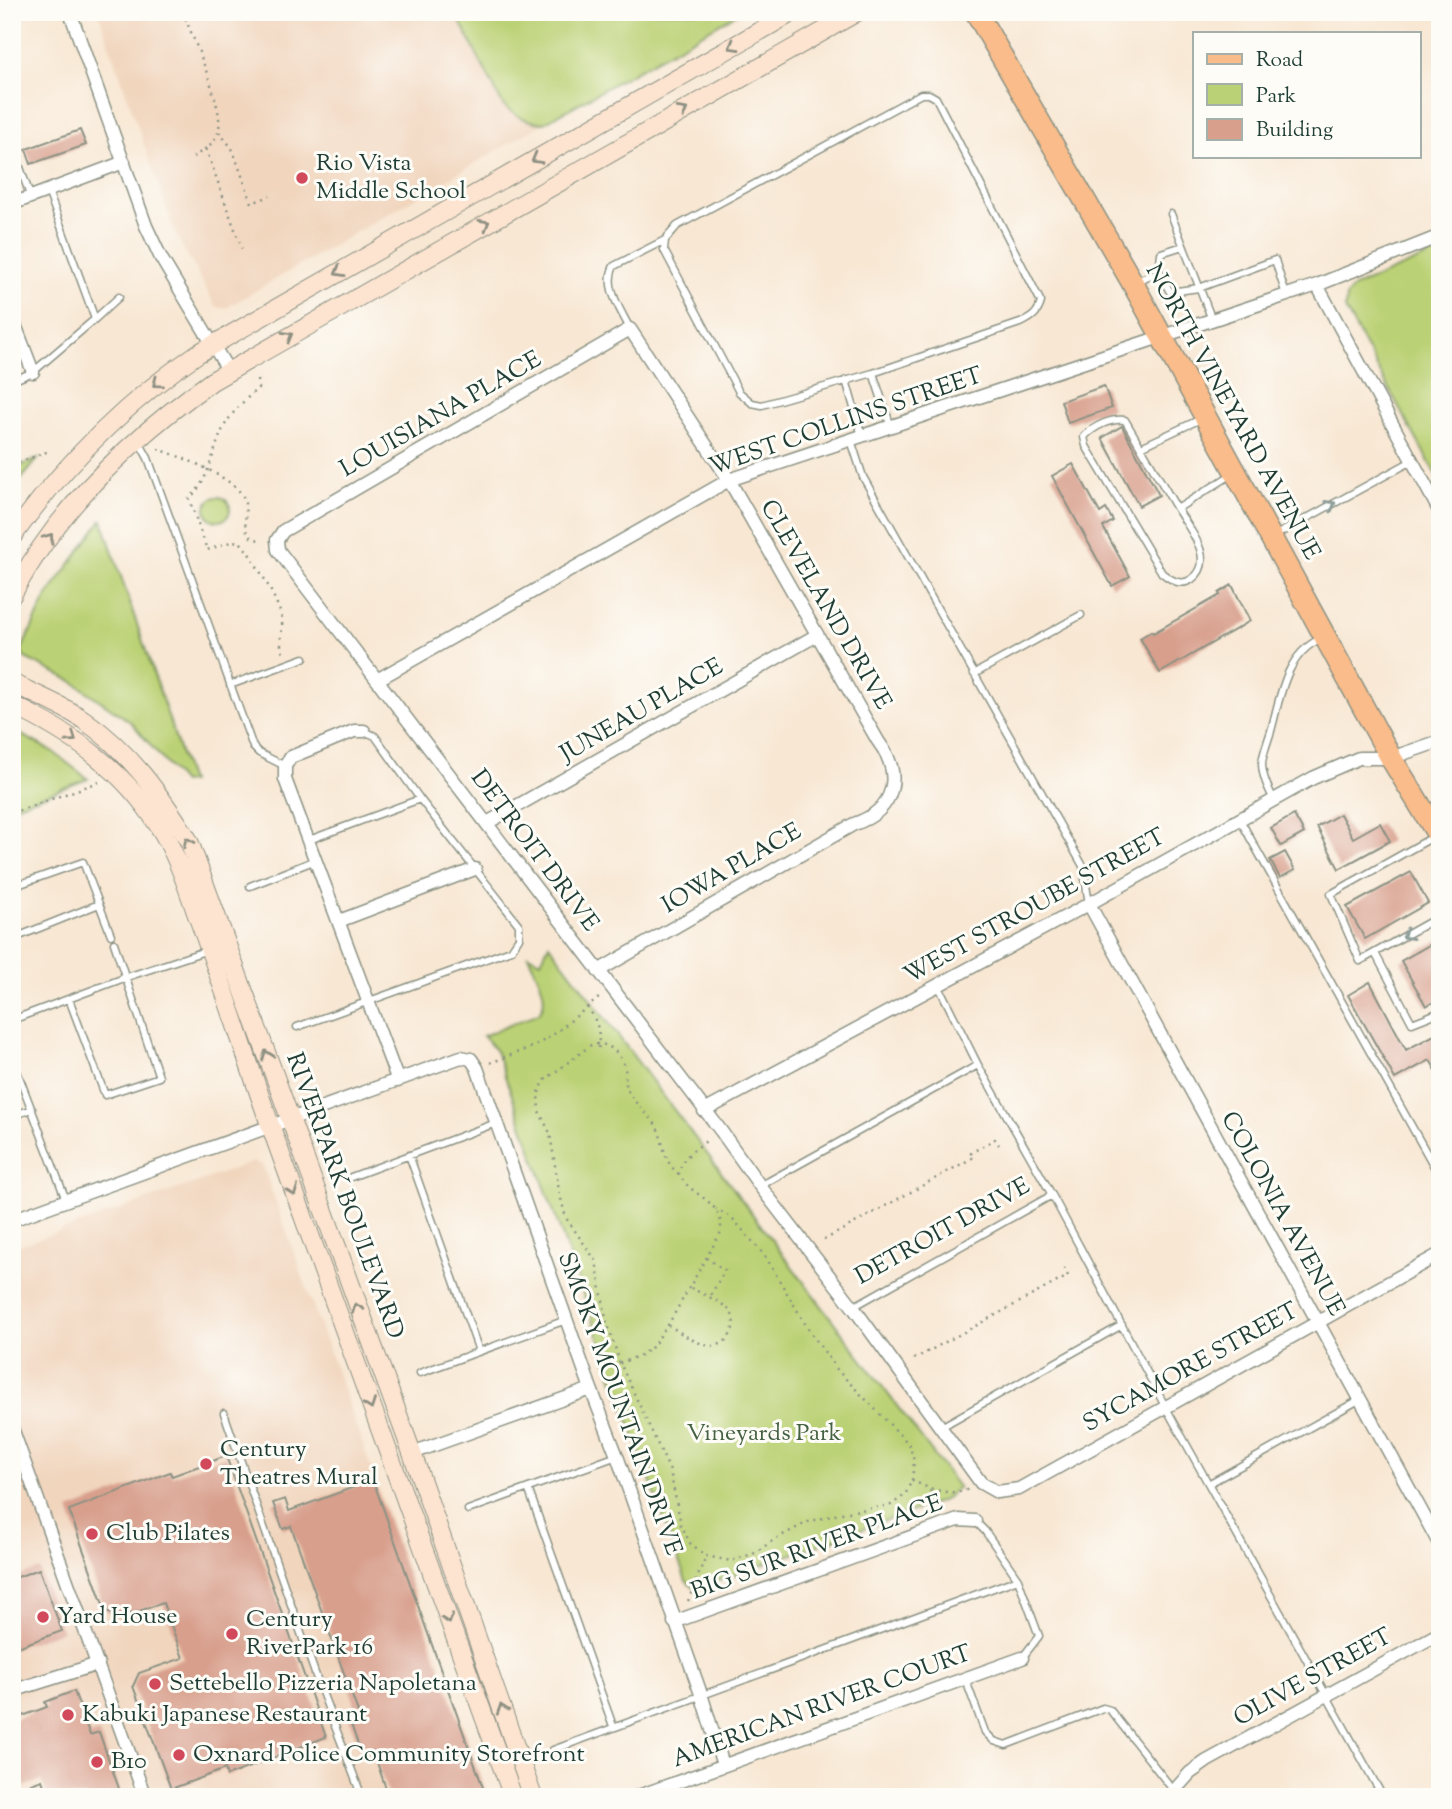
<svg xmlns="http://www.w3.org/2000/svg" width="1452" height="1809" font-family="'Sorts Mill Goudy',serif">
<rect width="100%" height="100%" fill="#fdfcf7"/>
<filter id="ink" filterUnits="userSpaceOnUse"><feTurbulence type="fractalNoise" baseFrequency=".0143" numOctaves="2"/><feDisplacementMap in="SourceGraphic" scale="14" xChannelSelector="R" yChannelSelector="G"/><feConvolveMatrix kernelMatrix="1 2 1 2 8 2 1 2 1" color-interpolation-filters="sRGB"/></filter>
<filter id="wash" filterUnits="userSpaceOnUse"><feTurbulence type="fractalNoise" baseFrequency=".00686" numOctaves="4" result="noise"/><feDisplacementMap in="SourceGraphic" scale="28" xChannelSelector="R" yChannelSelector="G"/><feGaussianBlur stdDeviation="1.57" result="paint"/><feColorMatrix in="noise" values="0 0 0 0 0 0 0 0 0 0 0 0 0 0 0 0 0 1.4 0 .05"/><feComposite in="paint" operator="in"/></filter>
<g filter="url(#wash)">
<rect width="100%" height="100%" fill="#f8e7d3"/>
<path fill="#f1d5bd" d="M98,12H455L503,105L514,115L526,121L544,123L226,308H220L215,305L175,233Z
M254,1162L263,1166L489,1797H12V1248Z"/>
<path fill="#bbd175" stroke="#6d8754" stroke-width="2" d="M455,12H740L544,123C526,121 516,117 503,105Z
M1440,251V482L1345,309L1346,297L1354,287Z
M38,459L14,488L12,491V469Z
M206 509a12 12 0 1 1 24 0a12 12 0 1 1-24 0Z
M102,520L190,782L182,783L132,723L72,681L25,658L21,651L47,596Z
M12,730L52,751L88,779L12,807Z
M549,944L958,1487L944,1500L695,1589L686,1581L496,1051L483,1036L539,1013C552,997 535,972 528,955L541,961Z"/>
<g id="blocks">
<path fill="#d89f8c" d="M80,130L86,145L31,164L26,149Z
M1104,386L1112,408L1068,423L1061,401Z
M1122,426L1159,495L1139,506L1102,438Z
M1073,464L1100,513L1106,509L1113,521L1103,527L1130,576L1112,586L1052,476Z
M1232,585L1250,621L1160,673L1140,638L1152,631L1153,633L1220,595L1219,593Z
M1340,814L1353,838L1380,823L1390,841L1339,869L1317,827Z
M1294,815L1304,833L1281,846L1271,828Z
M1285,852L1295,870L1280,878L1270,860Z
M1411,872L1428,903L1365,939L1347,907Z
M1440,939V999L1426,1006L1401,961Z
M1370,982L1406,1050L1440,1032V1077L1430,1060L1395,1079L1348,995Z
M226,1456L326,1737L227,1776L225,1769L171,1789L133,1686L139,1673L183,1658L163,1603L119,1618L105,1610L69,1510L170,1472L172,1476Z
M373,1480L485,1793L475,1797H389L373,1751L362,1755L349,1719L359,1715L291,1526L283,1529L273,1503L285,1499L289,1511Z
M39,1569L62,1631L12,1649V1579Z
M74,1691L90,1735L99,1732L122,1797H48L42,1780L12,1791V1720L47,1707L45,1702Z"/>
</g>
</g>
<g filter="url(#ink)">
<use href="#blocks" fill-opacity="0" stroke="#8c9284" stroke-width="2"/>
<g fill="none" stroke-linecap="round" stroke-linejoin="round">
<g stroke="#8c9284" stroke-width="9">
<path id="lane" d="M921,94H929L936,98L1041,302C1038,313 1033,317 1023,322L873,373L762,405L752,403L739,392L664,250L665,240L677,226Z
M12,145L31,198
M1171,214L1212,320
M1159,272L1170,292L1199,288L1275,260L1286,295
M1136,281L1159,272L1161,253L1183,246
M95,319L119,297
M630,329C621,310 603,286 614,266L665,240
M873,373L891,427
M846,380L862,436
M12,381L33,372L95,319L48,191
M138,440L148,458L253,747L259,753L285,766
M851,440L863,477L1083,866L1089,904
M1141,447L1203,418
M1177,509L1125,420C1111,418 1094,426 1084,437L1086,446L1162,573C1171,580 1181,587 1192,579C1217,561 1189,528 1177,509L1231,475
M1276,535L1412,461
M974,674L1081,615
M230,685L304,658
M1274,800C1268,788 1262,776 1262,763C1263,753 1268,741 1271,731C1280,698 1285,655 1320,639
M1239,818L1440,1177
M1433,837L1331,894L1360,961L1440,916
M309,840L420,799
M250,886L316,860
M12,887L83,862L111,935
M12,939L99,904
M1375,953L1412,1023L1440,1012
M938,985L978,1065L1052,1195L1165,1406L1383,1797
M69,999L105,1095L159,1077L114,943
M12,1020L127,977L208,950
M297,1027L511,950L519,938V925L420,799L375,736L364,731
M12,1058L66,1200
M12,1116L32,1109
M409,1155L479,1351
M351,1177L496,1123
M760,1186L978,1065
M853,1307L1052,1195
M420,1373L566,1320
M224,1413L317,1679L362,1797
M941,1427L1122,1325
M1210,1483L1359,1400
M528,1488L613,1726
M468,1510L617,1456
M975,1521L985,1531L1018,1579L1039,1636L1022,1658
M965,1678L985,1732L994,1741L1006,1745L1103,1708L1110,1710L1174,1791L1167,1797
M553,1750L1018,1579"/>
</g>
<g stroke="#8c9284" stroke-width="15">
<path id="street" d="M70,12L146,226L161,258L228,370
M12,204L124,162
M1317,285L1440,512
M12,317L33,372
M377,680L729,480L1317,285L1440,236
M364,731H354L291,757L285,766V779L398,1081
M487,823L817,635
M1089,904L1440,1545
M339,921L475,869
M598,971L854,824C896,810 903,774 878,741L729,480L630,329L283,531L277,540L278,550L721,1131L760,1186L853,1307L981,1483L997,1492L1019,1489L1440,1254
M704,1111L1089,904L1313,778L1359,758H1391L1440,741
M12,1220L461,1057L471,1059L477,1068L591,1389L617,1456L701,1694L723,1765
M12,1428L145,1797
M412,1453L591,1389
M674,1622L958,1520L975,1521
M12,1691L98,1664
M1174,1791L1190,1773L1207,1761L1440,1633
M636,1797L1022,1658"/>
</g>
<g stroke="#8c9284" stroke-width="20">
<path id="secondary" d="M12,537C64,464 123,405 197,354L793,12
M12,595C59,507 131,438 212,381L857,12
M12,683C36,695 62,705 84,720C130,752 160,794 189,841L412,1453L533,1797
M12,705C71,733 123,769 158,825C176,852 186,884 197,915C224,986 246,1059 272,1130C351,1353 432,1575 513,1797"/>
</g>
<g stroke="#8c9284" stroke-width="24">
<path id="primary" d="M976,12L1132,282L1391,758L1440,838"/>
</g>
<path stroke="#8c9284" stroke-width="2.5" stroke-dasharray="2 5" stroke-linecap="butt" d="M183,12C193,39 223,104 219,129C216,143 204,150 193,157
M219,132L232,148L252,203L270,196
M206,149L242,249
M257,380L258,388C246,399 233,411 225,425C213,446 209,484 189,498L207,550L233,541L240,542C251,553 281,605 282,620C283,634 278,638 283,653
M158,449C182,457 223,473 240,492C254,507 233,539 262,540
M12,465L49,451
M12,813L99,782
M587,1007C599,1023 600,1032 598,1052
M490,1063L537,1045L554,1034L600,997
M679,1174C660,1160 666,1138 653,1121C644,1109 631,1102 627,1087C624,1080 627,1072 624,1065C618,1050 606,1041 591,1045L545,1080L538,1094L539,1111L550,1133L559,1191L566,1218L596,1261L606,1319L620,1363L670,1471L681,1525L690,1543L706,1556L731,1561L755,1553L775,1539L808,1522L842,1513L891,1505L905,1495L912,1480L914,1461L909,1444L839,1372L810,1332L765,1256L733,1219L716,1209
M824,1240L974,1157L971,1153L995,1139L999,1145
M706,1258L725,1270L709,1298
M668,1325C687,1336 718,1362 732,1331C735,1324 734,1315 729,1310C720,1301 702,1294 691,1288
M914,1359L1068,1276L1063,1266
M600,1371L641,1355L652,1347L668,1325L721,1232C723,1198 691,1198 679,1174C681,1156 696,1149 709,1139
M912,1480C928,1489 950,1497 969,1489
M930,1490L935,1505
M688,1601L706,1556"/>
<use href="#lane" stroke="#fff" stroke-width="6"/>
<use href="#street" stroke="#fff" stroke-width="12"/>
<use href="#secondary" stroke="#fde4d0" stroke-width="18"/>
<use href="#primary" stroke="#f9bc8a" stroke-width="21"/>
</g>
<defs><path id="oneway-chevron" d="M-2-3.5L2.5 0L-2 3.5" fill="none" stroke-width="1.6" stroke-linecap="round" stroke-linejoin="round" transform="scale(1.75)"/></defs>
<g stroke="#8e9082">
<use href="#oneway-chevron" transform="translate(733 46) rotate(150)"/>
<use href="#oneway-chevron" transform="translate(683 111) rotate(-30)"/>
<use href="#oneway-chevron" transform="translate(536 159) rotate(150)"/>
<use href="#oneway-chevron" transform="translate(485 224) rotate(-30)"/>
<use href="#oneway-chevron" transform="translate(339 272) rotate(150)"/>
<use href="#oneway-chevron" transform="translate(288 336) rotate(-30)"/>
<use href="#oneway-chevron" transform="translate(157 383) rotate(143)"/>
<use href="#oneway-chevron" transform="translate(49 538) rotate(-54)"/>
<use href="#oneway-chevron" transform="translate(72 738) rotate(34)"/>
<use href="#oneway-chevron" transform="translate(188 842) rotate(-115)"/>
<use href="#oneway-chevron" transform="translate(267 1055) rotate(-110)"/>
<use href="#oneway-chevron" transform="translate(293 1191) rotate(70)"/>
<use href="#oneway-chevron" transform="translate(357 1308) rotate(-110)"/>
<use href="#oneway-chevron" transform="translate(370 1405) rotate(70)"/>
<use href="#oneway-chevron" transform="translate(448 1619) rotate(70)"/>
<use href="#oneway-chevron" transform="translate(502 1709) rotate(-109)"/>
</g>
<g stroke="#8f9e9a">
<use href="#oneway-chevron" transform="translate(1331 505) rotate(-29)"/>
<use href="#oneway-chevron" transform="translate(1407 935) rotate(151)"/>
</g>
</g>
<g fill="#d1495b" stroke="#fdfcf7" stroke-width="2.5">
<circle cx="302" cy="178" r="7"/>
<circle cx="206" cy="1464" r="7"/>
<circle cx="92" cy="1534" r="7"/>
<circle cx="43" cy="1617" r="7"/>
<circle cx="232" cy="1634" r="7"/>
<circle cx="155" cy="1684" r="7"/>
<circle cx="68" cy="1715" r="7"/>
<circle cx="179" cy="1755" r="7"/>
<circle cx="97" cy="1762" r="7"/>
</g>
<g text-anchor="middle" dominant-baseline="central" stroke-width="6" stroke-linejoin="round" paint-order="stroke">
<g font-size="24" fill="#1f3d34" stroke="#fdfcf7" text-anchor="start">
<text x="316" y="164">Rio Vista<tspan x="316" dy="28">Middle School</tspan></text>
<text x="220" y="1450">Century<tspan x="220" dy="28">Theatres Mural</tspan></text>
<text x="106" y="1534">Club Pilates</text>
<text x="57" y="1617">Yard House</text>
<text x="246" y="1620">Century<tspan x="246" dy="28">RiverPark 16</tspan></text>
<text x="169" y="1684">Settebello Pizzeria Napoletana</text>
<text x="82" y="1715">Kabuki Japanese Restaurant</text>
<text x="193" y="1755">Oxnard Police Community Storefront</text>
<text x="111" y="1762">B10</text>
</g>
<g font-size="24" fill="#1f3d34" stroke="#fdfcf7">
<text transform="translate(1232 412) rotate(61)">NORTH VINEYARD AVENUE</text>
<text transform="translate(441 415) rotate(-30)">LOUISIANA PLACE</text>
<text transform="translate(846 422) rotate(-19)">WEST COLLINS STREET</text>
<text transform="translate(825 605) rotate(60)">CLEVELAND DRIVE</text>
<text transform="translate(642 711) rotate(-30)">JUNEAU PLACE</text>
<text transform="translate(534 851) rotate(53)">DETROIT DRIVE</text>
<text transform="translate(732 869) rotate(-30)">IOWA PLACE</text>
<text transform="translate(1035 907) rotate(-29)">WEST STROUBE STREET</text>
<text transform="translate(344 1196) rotate(70)">RIVERPARK BOULEVARD</text>
<text transform="translate(1282 1214) rotate(61)">COLONIA AVENUE</text>
<text transform="translate(943 1232) rotate(-29)">DETROIT DRIVE</text>
<text transform="translate(1191 1368) rotate(-29)">SYCAMORE STREET</text>
<text transform="translate(619 1404) rotate(70)">SMOKY MOUNTAIN DRIVE</text>
<text transform="translate(817 1548) rotate(-20)">BIG SUR RIVER PLACE</text>
<text transform="translate(1313 1678) rotate(-29)">OLIVE STREET</text>
<text transform="translate(822 1707) rotate(-20)">AMERICAN RIVER COURT</text>
</g>
<g font-size="24" fill="#466244" stroke="#fdfcf7">
<text x="764" y="1434">Vineyards Park</text>
</g>
</g>
<rect width="1452" height="1809" fill="none" stroke="#fdfcf7" stroke-width="42"/>
<rect x="1193" y="32" width="228" height="126" fill="#fdfcf7" stroke="#a4b0a9" stroke-width="2"/>
<rect x="1207" y="54" width="35" height="10" fill="#f9bc8a" stroke="#a4b0a9" stroke-width="2"/>
<text x="1256" y="66" font-size="21" fill="#1f3d34">Road</text>
<rect x="1207" y="84" width="35" height="21" fill="#bbd175" stroke="#a4b0a9" stroke-width="2"/>
<text x="1256" y="102" font-size="21" fill="#1f3d34">Park</text>
<rect x="1207" y="119" width="35" height="21" fill="#d89f8c" stroke="#a4b0a9" stroke-width="2"/>
<text x="1256" y="136" font-size="21" fill="#1f3d34">Building</text>
</svg>
